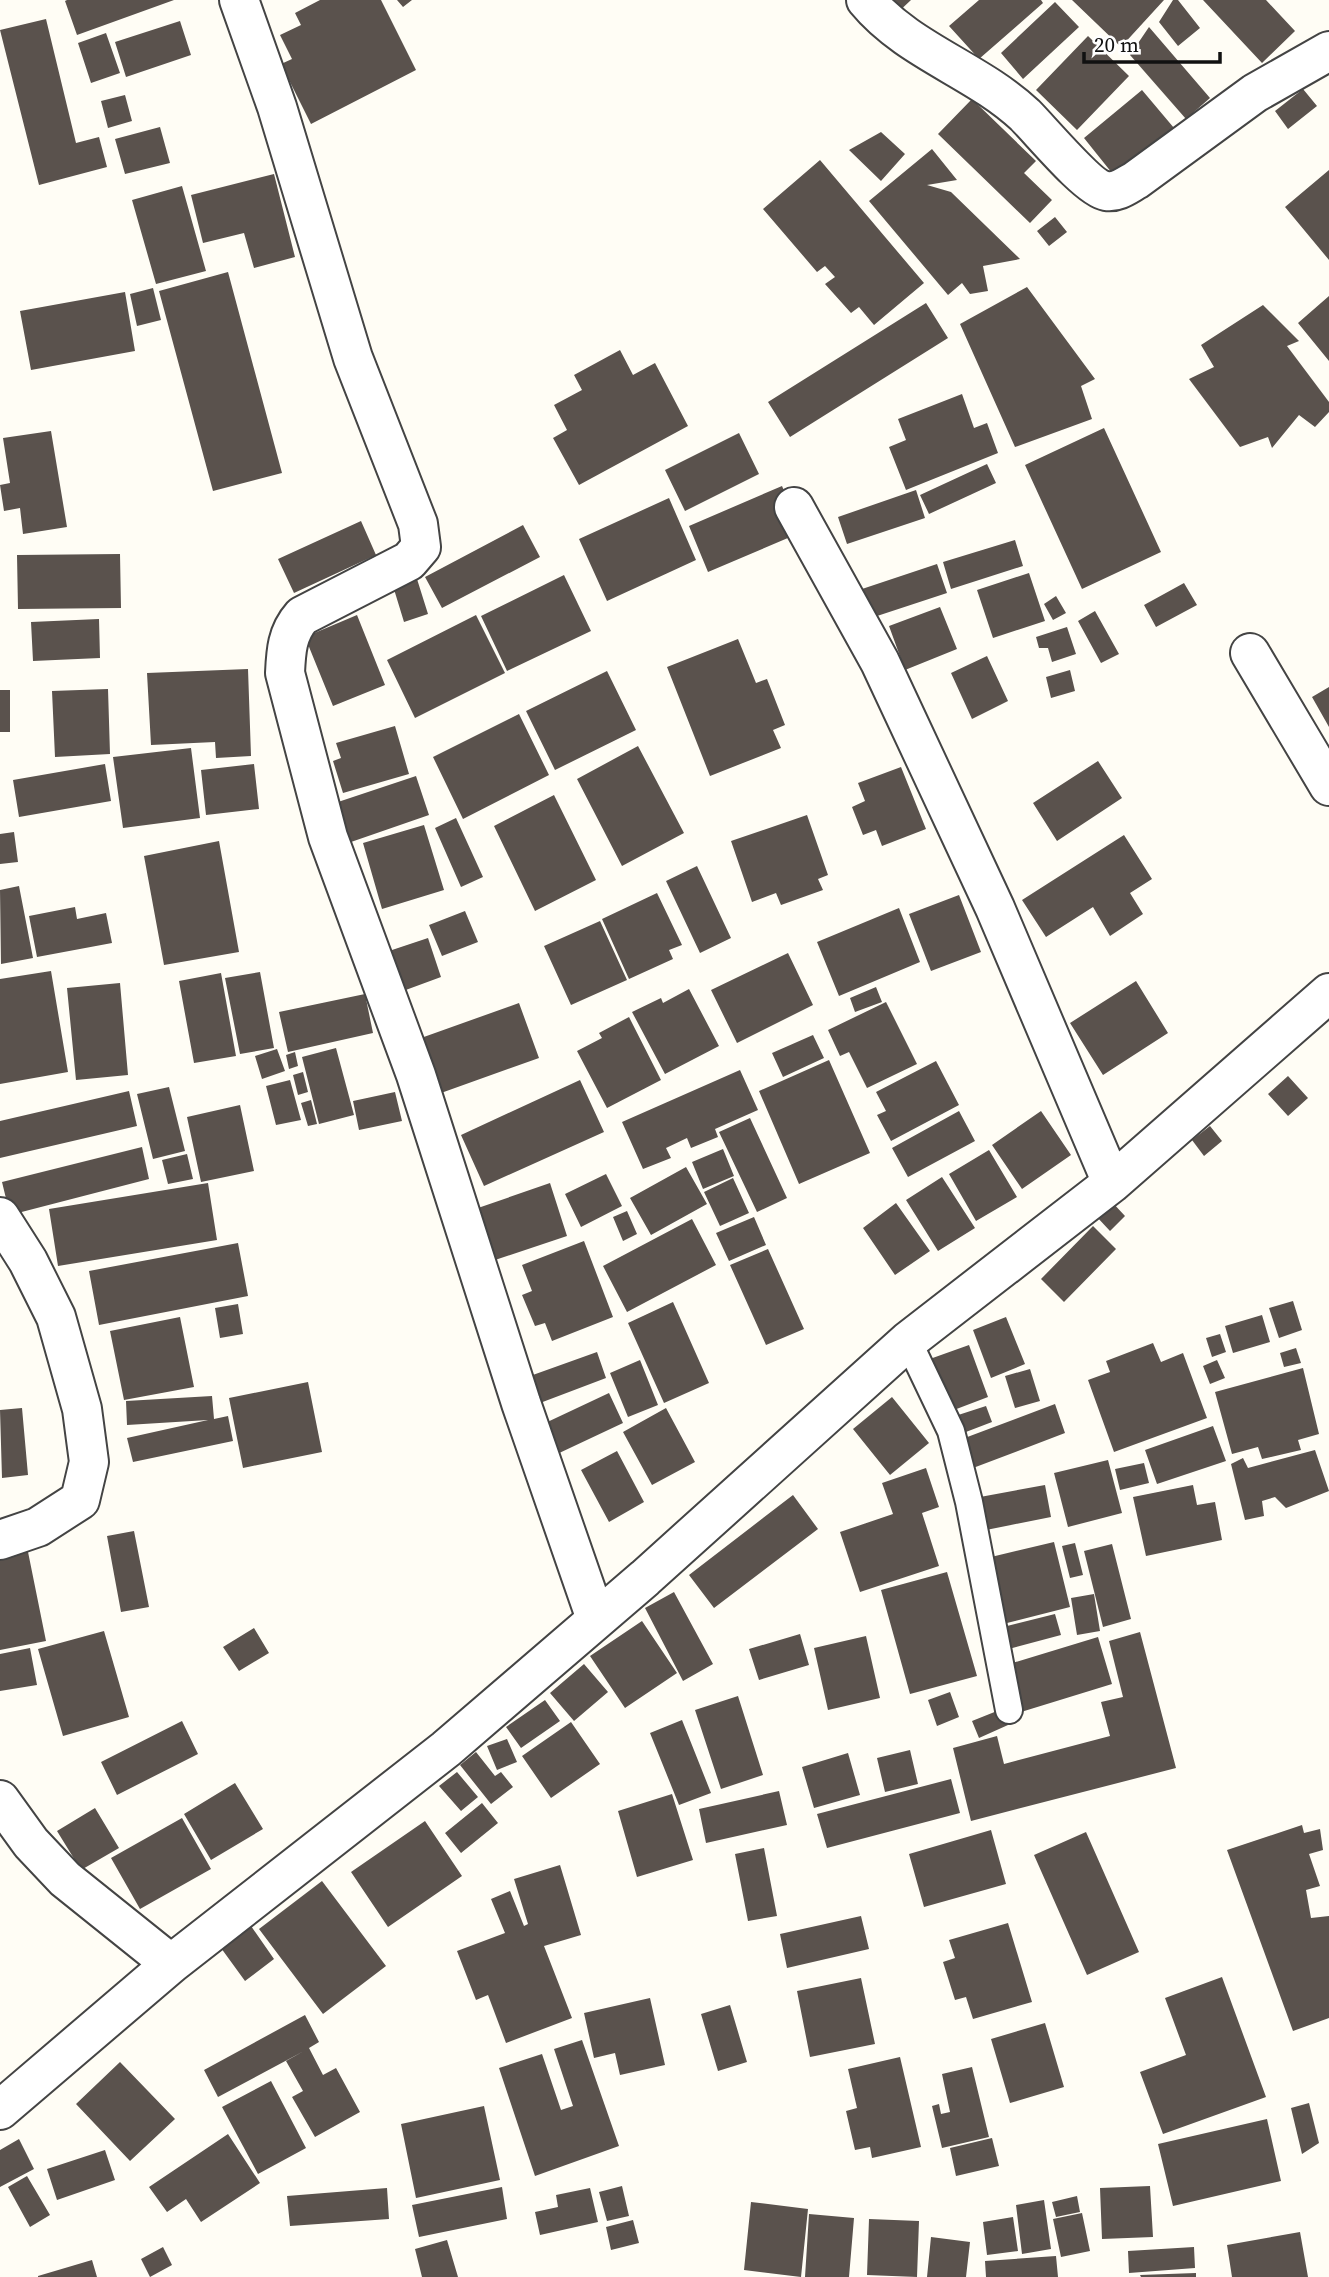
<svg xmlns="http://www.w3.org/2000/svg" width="1329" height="2277" font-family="'Source Serif 4',serif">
<rect width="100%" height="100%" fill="#fffdf5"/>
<path fill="#5a524d" d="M174,0L77,35L65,1L67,0Z
M320,0H381L416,70L311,124L281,64L292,59L280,35L301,25L295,13Z
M397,0H412L403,7Z
M878,0H911L893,17Z
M979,0H1041L1043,3L979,59L949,26Z
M1072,0H1164L1121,47Z
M1173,0H1178L1200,28L1178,46L1159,22Z
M1203,0H1266L1295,31L1262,63Z
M1055,2L1079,27L1023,79L1001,53Z
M46,19L76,143L99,137L107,167L39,185L0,30Z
M180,21L191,55L126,77L115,42Z
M1149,27L1210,98L1186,119L1130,55Z
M106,33L120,73L91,83L78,43Z
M1088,36L1129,76L1077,130L1036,90Z
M1303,89L1317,106L1288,129L1275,111Z
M1142,90L1174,128L1116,178L1084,138Z
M125,95L132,121L108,128L101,101Z
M972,99L1036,161L1024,173L1052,200L1030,223L938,134Z
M160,127L170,163L125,174L115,139Z
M881,132L905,154L881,181L849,150Z
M932,149L957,180L927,185L951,192L1020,259L983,266L988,291L970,294L962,283L948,295L869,201Z
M820,160L924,283L874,325L859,307L851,313L825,284L835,277L825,266L817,272L763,209Z
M1329,170V260L1285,207Z
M274,174L295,257L254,268L244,233L203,243L191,195Z
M182,186L206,271L156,284L132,200Z
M1055,217L1067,232L1049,246L1037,231Z
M228,272L282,473L213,491L159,291Z
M1027,287L1095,379L1081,386L1092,419L1015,447L960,324Z
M153,288L161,320L137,326L130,294Z
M125,292L135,351L31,370L20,311Z
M1329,296V361L1298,323Z
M926,303L948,338L790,437L768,402Z
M1263,305L1299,341L1287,346L1329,402V412L1315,427L1299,415L1272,448L1268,437L1240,447L1189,379L1214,367L1201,345Z
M620,350L633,375L655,363L688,426L579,485L553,438L567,430L554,405L582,390L574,375Z
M962,394L974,428L987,423L998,453L906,490L889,447L906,440L898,419Z
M1104,428L1161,552L1082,589L1025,465Z
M51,431L67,527L23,534L20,508L4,511L0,485L10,483L3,438Z
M739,433L759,474L685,511L665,470Z
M987,464L996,483L929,514L920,495Z
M782,486L802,532L708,572L689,526Z
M916,490L925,518L847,544L838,517Z
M669,498L696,560L607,601L579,539Z
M361,521L376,555L294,593L278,559Z
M523,525L540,557L442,608L425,577Z
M1015,540L1023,566L951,589L943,562Z
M120,554L121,608L18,609L17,555Z
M937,564L947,593L871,618L862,589Z
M1029,573L1045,621L993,638L977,590Z
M564,575L591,631L507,671L481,616Z
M417,579L428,614L404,622L393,586Z
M1184,583L1197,605L1156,627L1144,605Z
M1056,596L1066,613L1053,620L1044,604Z
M940,607L957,649L905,670L889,626Z
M1095,611L1119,654L1101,663L1078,621Z
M357,615L385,685L333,706L305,637Z
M476,615L505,673L415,718L387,660Z
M99,619L100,658L33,661L31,622Z
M1067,627L1076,654L1052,662L1048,648H1039L1036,637Z
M738,639L756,683L767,679L785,725L773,730L781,748L710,776L667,667Z
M987,656L1008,701L972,719L951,673Z
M248,669L251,756L216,758L215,742L151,745L147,673Z
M1070,670L1075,691L1051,698L1046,677Z
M607,671L636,730L555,770L526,711Z
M1329,687V727L1312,697Z
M108,689L110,754L55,757L52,691Z
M0,690H10V732H0Z
M519,714L549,775L463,819L433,757Z
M395,726L409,774L343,793L333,761L341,758L336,743Z
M638,746L684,833L622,866L577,779Z
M191,748L200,818L123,828L113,757Z
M1098,761L1122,798L1057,841L1033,803Z
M105,764L111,801L19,817L13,780Z
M254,764L259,809L206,815L201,770Z
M901,767L926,829L882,846L876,830L863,835L852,807L865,801L858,783Z
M416,776L429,815L351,842L338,802Z
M554,795L596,880L535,911L494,826Z
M807,815L828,875L818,879L823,890L781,905L776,893L752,902L731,841Z
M456,818L483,877L461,887L435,828Z
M424,825L444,890L382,909L363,843Z
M14,832L18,862L0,864V834Z
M1124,835L1152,879L1130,893L1143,914L1110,936L1093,907L1046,937L1022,900Z
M219,841L239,952L164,965L144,856Z
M697,866L731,938L700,953L666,881Z
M19,886L33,958L1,964L0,890Z
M657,893L682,945L669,950L673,959L629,979L602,919Z
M959,895L981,952L931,971L909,914Z
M75,907L77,919L106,913L112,943L37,957L29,916Z
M899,908L920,962L839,996L817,942Z
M465,911L478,942L442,956L429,925Z
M600,921L627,980L571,1005L544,946Z
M428,938L441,977L403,991L389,951Z
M788,953L813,1005L737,1043L711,990Z
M51,971L68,1072L0,1084V979Z
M260,972L274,1048L240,1054L225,978Z
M221,973L236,1056L194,1063L179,981Z
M1136,981L1168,1033L1103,1075L1070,1023Z
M120,983L128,1075L76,1080L67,988Z
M876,987L882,1002L855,1012L850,998Z
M689,989L719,1046L665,1074L632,1012L661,998L663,1003Z
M365,994L373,1033L288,1052L279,1012Z
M886,1002L917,1064L867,1088L849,1052L840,1056L828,1030Z
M519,1003L539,1058L441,1093L421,1038Z
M629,1017L661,1080L607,1108L577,1051L602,1038L599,1033Z
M813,1035L824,1058L783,1077L772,1053Z
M336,1048L354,1115L319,1124L302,1057Z
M277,1049L285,1071L262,1079L255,1056Z
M295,1052L298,1066L289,1069L286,1055Z
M829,1060L870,1153L799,1184L759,1091Z
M936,1061L959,1105L891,1141L877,1115L886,1111L876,1092Z
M740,1070L758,1110L715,1129L718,1137L691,1148L687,1138L666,1148L671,1158L643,1169L622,1122Z
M303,1072L308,1092L298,1095L293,1075Z
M1288,1076L1308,1098L1288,1116L1268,1094Z
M290,1080L301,1120L276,1125L266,1086Z
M580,1080L604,1132L484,1186L461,1135Z
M169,1087L185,1151L153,1159L137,1094Z
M129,1091L137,1126L0,1158V1121Z
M395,1092L402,1121L359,1130L353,1101Z
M311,1100L317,1124L308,1126L301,1103Z
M240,1105L254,1171L201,1182L187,1117Z
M959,1111L975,1141L908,1177L892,1148Z
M1041,1111L1071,1155L1022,1189L992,1145Z
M750,1118L787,1198L757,1212L719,1132Z
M1210,1126L1222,1141L1204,1156L1192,1140Z
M142,1147L149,1179L10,1215L2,1182Z
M723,1149L734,1176L703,1189L692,1162Z
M989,1150L1017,1197L976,1221L949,1174Z
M187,1154L193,1179L168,1184L162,1160Z
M686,1167L707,1204L651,1235L630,1198Z
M606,1174L622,1206L581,1227L565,1194Z
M942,1177L975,1228L938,1251L906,1200Z
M733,1178L749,1213L720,1226L704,1192Z
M208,1183L217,1240L58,1266L49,1209Z
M550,1183L567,1236L495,1260L478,1208Z
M1111,1201L1125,1216L1110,1231L1096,1216Z
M896,1203L930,1251L895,1275L863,1228Z
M627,1211L637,1234L623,1241L613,1217Z
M754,1217L766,1245L729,1261L716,1233Z
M692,1219L716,1265L627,1312L603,1266Z
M1093,1226L1116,1249L1064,1302L1041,1279Z
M584,1241L613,1317L552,1341L545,1323L535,1326L522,1295L532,1291L522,1265Z
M238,1243L248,1296L99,1325L89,1271Z
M768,1249L804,1329L766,1345L730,1265Z
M1293,1301L1302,1330L1279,1338L1269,1308Z
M673,1302L709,1383L664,1403L628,1323Z
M238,1304L243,1334L220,1338L215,1308Z
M1262,1315L1270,1342L1233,1353L1225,1326Z
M180,1317L194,1387L124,1400L110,1331Z
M1006,1317L1025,1364L991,1378L973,1330Z
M1220,1334L1226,1352L1212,1357L1206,1338Z
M1153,1343L1161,1362L1183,1353L1207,1418L1114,1452L1088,1380L1110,1372L1106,1361Z
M969,1345L988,1397L946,1413L927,1360Z
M1296,1348L1301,1363L1284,1367L1280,1353Z
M597,1352L606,1378L540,1403L530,1376Z
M640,1360L658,1405L628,1417L610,1373Z
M1217,1360L1225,1378L1210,1384L1203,1366Z
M1303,1368L1319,1434L1298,1440L1301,1450L1262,1459L1258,1447L1232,1454L1215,1392Z
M1030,1369L1040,1401L1015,1408L1005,1376Z
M308,1382L322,1452L243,1468L229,1398Z
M609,1393L623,1423L555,1455L541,1425Z
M212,1396L214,1419L228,1416L233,1441L133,1462L127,1438L208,1420L127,1425L126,1401Z
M892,1397L929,1443L890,1475L853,1429Z
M1055,1404L1065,1433L973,1468L962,1439Z
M986,1406L992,1422L958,1435L952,1417Z
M22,1408L28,1475L2,1478L0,1410Z
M666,1408L695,1462L652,1485L623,1432Z
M1213,1426L1226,1461L1157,1484L1145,1450Z
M1315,1450L1329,1491L1286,1508L1275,1497L1262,1501L1264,1516L1245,1520L1231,1464L1243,1458L1248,1468Z
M617,1451L644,1502L609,1522L581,1470Z
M1108,1460L1122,1513L1068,1527L1054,1473Z
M1144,1463L1149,1483L1120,1490L1115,1469Z
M926,1468L939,1507L922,1513L939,1566L860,1592L840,1532L893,1514L882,1483Z
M1045,1485L1051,1517L986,1530L980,1497Z
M1193,1485L1197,1505L1215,1502L1222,1540L1146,1556L1133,1497Z
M793,1495L818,1529L714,1608L689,1575Z
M134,1531L149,1607L121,1612L107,1536Z
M25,1537L46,1641L0,1650V1541Z
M1054,1542L1070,1607L1007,1623L991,1557Z
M1075,1543L1083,1575L1070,1578L1062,1546Z
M1112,1544L1131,1619L1103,1627L1084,1551Z
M947,1572L977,1676L910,1694L881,1590Z
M674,1592L713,1664L683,1681L645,1608Z
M1094,1594L1100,1631L1077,1635L1071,1598Z
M1055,1614L1061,1635L1005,1650L999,1628Z
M642,1621L677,1673L625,1708L590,1656Z
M254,1628L269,1653L239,1671L223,1647Z
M104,1631L129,1717L63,1736L38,1649Z
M1140,1632L1176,1768L971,1821L953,1748L997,1736L1004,1764L1110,1736L1101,1702L1123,1697L1109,1641Z
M800,1634L809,1665L759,1680L749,1649Z
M866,1636L880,1698L828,1710L814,1648Z
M1098,1637L1112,1684L1021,1712L1006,1665Z
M30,1648L37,1685L0,1691V1654Z
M584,1664L608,1692L574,1721L550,1693Z
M950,1692L959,1717L937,1726L928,1700Z
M738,1696L763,1775L721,1789L695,1710Z
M545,1700L560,1721L521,1748L506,1727Z
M1002,1709L1008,1725L979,1738L972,1721Z
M682,1720L711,1793L679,1805L650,1733Z
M182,1721L198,1754L117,1795L101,1762Z
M571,1722L600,1764L551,1798L522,1756Z
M507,1739L517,1762L497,1770L487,1746Z
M910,1750L918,1784L885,1792L877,1758Z
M476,1752L495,1776L501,1772L513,1787L491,1804L460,1765Z
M848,1753L860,1795L814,1808L802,1767Z
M457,1772L478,1797L461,1811L439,1786Z
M951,1779L960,1813L827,1848L817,1814Z
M235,1783L263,1829L211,1860L184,1814Z
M779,1791L787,1825L706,1843L699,1809Z
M672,1794L693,1860L637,1877L618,1811Z
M482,1803L498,1823L461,1853L445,1833Z
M95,1808L119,1848L81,1870L57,1831Z
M182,1818L211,1869L140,1909L111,1858Z
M425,1821L462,1876L388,1927L351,1872Z
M1302,1825L1304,1833L1320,1829L1323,1850L1309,1854L1320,1886L1306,1890L1311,1918L1329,1916V2018L1293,2031L1227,1850Z
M991,1830L1006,1884L924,1907L909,1854Z
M1086,1832L1139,1952L1087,1975L1034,1855Z
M764,1848L777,1916L748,1921L735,1854Z
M560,1865L581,1935L544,1946L572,2018L506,2043L488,1995L476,2000L457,1951L505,1933L491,1899L510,1891L524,1926L528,1924L514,1879Z
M322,1881L386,1966L323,2014L259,1929Z
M861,1916L869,1949L787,1968L780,1934Z
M1008,1923L1032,2002L973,2019L966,1997L955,2000L943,1962L955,1958L949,1940Z
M251,1926L274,1959L245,1981L221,1948Z
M1222,1977L1266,2097L1163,2134L1140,2072L1186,2055L1165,1998Z
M861,1978L875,2044L810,2057L797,1991Z
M650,1998L665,2065L620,2075L615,2053L594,2058L584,2013Z
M730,2005L747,2062L718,2071L701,2014Z
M305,2015L319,2042L309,2048L323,2075L336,2068L360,2112L315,2137L292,2097L303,2091L286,2061L304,2051L218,2097L204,2070Z
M1045,2023L1064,2087L1010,2103L991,2039Z
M582,2040L619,2146L535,2176L499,2068L542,2054L561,2110L573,2106L554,2049Z
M900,2057L921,2147L872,2158L870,2147L855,2150L846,2111L857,2108L848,2069Z
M120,2062L175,2119L130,2161L76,2104Z
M972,2067L989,2137L942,2148L932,2106L939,2104L941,2114L950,2112L942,2074Z
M271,2081L306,2148L258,2174L222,2107Z
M1309,2103L1319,2143L1302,2154L1291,2108Z
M484,2106L500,2180L416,2198L401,2124Z
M1267,2119L1281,2181L1173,2206L1158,2144Z
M228,2134L260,2183L201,2222L186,2199L167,2212L149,2187Z
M992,2138L999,2166L956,2176L950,2148Z
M19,2139L34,2169L0,2187V2150Z
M105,2150L115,2180L57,2200L47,2169Z
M27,2176L50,2215L30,2227L8,2187Z
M622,2186L629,2216L607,2221L599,2192Z
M1150,2186L1153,2237L1102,2239L1100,2188Z
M502,2187L507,2219L419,2237L412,2205Z
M387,2188L389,2219L290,2226L287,2196Z
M590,2188L598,2222L540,2235L535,2212L558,2207L556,2195Z
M1077,2196L1080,2212L1056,2217L1052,2202Z
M1044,2200L1051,2249L1022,2254L1016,2205Z
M751,2202L808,2209L801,2277L744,2270Z
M1082,2213L1090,2251L1061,2257L1053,2219Z
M809,2214L854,2218L849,2277H805Z
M1013,2217L1018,2251L987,2255L983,2222Z
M869,2219L919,2221L917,2277L867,2275Z
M633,2220L639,2243L611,2250L606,2227Z
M1300,2232L1308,2277H1232L1227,2245Z
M931,2237L970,2242L966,2277H927Z
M447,2240L458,2277H422L415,2249Z
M163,2247L172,2265L150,2277L141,2259Z
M1194,2247L1195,2268L1129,2273L1128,2251Z
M1056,2256L1058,2277H986L985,2261Z
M92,2260L97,2277H38V2276Z
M1196,2273V2277H1141L1140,2275Z"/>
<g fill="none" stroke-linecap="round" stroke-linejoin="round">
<g stroke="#444" stroke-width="30">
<path id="service" d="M908,1341L951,1431L969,1502L1009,1710"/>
</g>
<g stroke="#444" stroke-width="42">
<path id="minor" d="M239,0L277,107L353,358L418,524L421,547L409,561L302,616C287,633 286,651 285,673L328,837L416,1075L521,1403L596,1619
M866,0C908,51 977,70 1025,115C1041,131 1088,188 1106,191C1117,193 1127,185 1136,180L1255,93L1329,51
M794,507L880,662L995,908L1112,1183
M1250,653L1329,786
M0,1217L28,1261L56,1317L82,1409L89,1462L80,1500L38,1527L0,1540
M0,1800L31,1843L65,1879L171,1964
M0,2110L171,1964L446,1749L645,1578L908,1341L1112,1183L1329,993"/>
</g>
<use href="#service" stroke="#fff" stroke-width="26"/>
<use href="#minor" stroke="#fff" stroke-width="38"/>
</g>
<path d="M1084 52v10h136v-10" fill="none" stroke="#111111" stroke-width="3.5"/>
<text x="1094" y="52" font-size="21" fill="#111111" stroke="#ffffff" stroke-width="5" paint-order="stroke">20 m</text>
</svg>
